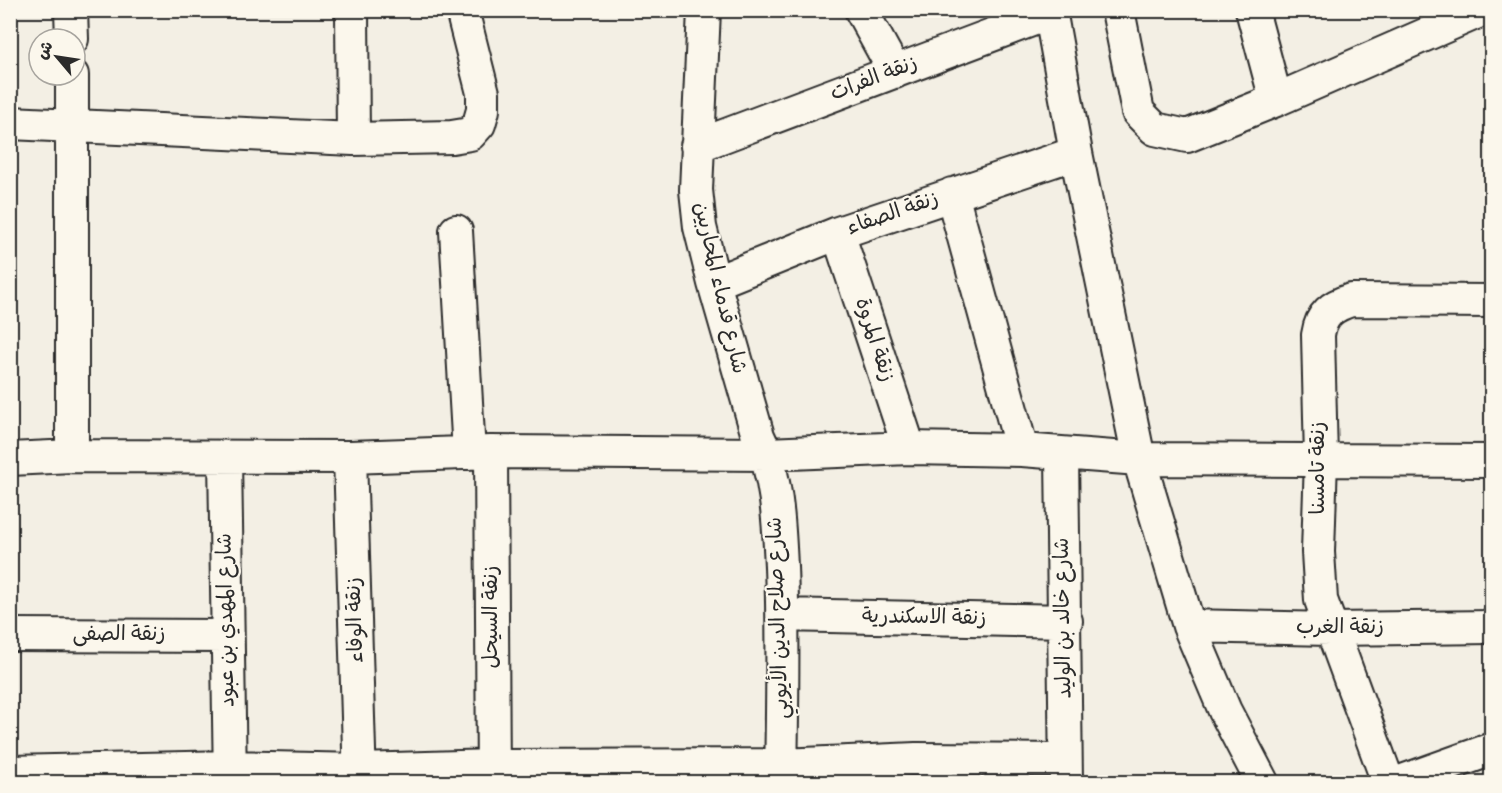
<svg xmlns="http://www.w3.org/2000/svg" width="1502" height="793" font-family="'Indie Flower','Playpen Sans Arabic',sans-serif">
<rect width="100%" height="100%" fill="#f3efe4"/>
<filter id="ink" filterUnits="userSpaceOnUse"><feTurbulence type="fractalNoise" baseFrequency=".0167" numOctaves="2"/><feDisplacementMap in="SourceGraphic" scale="12" xChannelSelector="R" yChannelSelector="G"/><feConvolveMatrix kernelMatrix="1 2 1 2 8 2 1 2 1" color-interpolation-filters="sRGB"/></filter>
<g filter="url(#ink)">
<g fill="none" stroke-linecap="round" stroke-linejoin="round">
<g stroke="#2b2b2b" stroke-width="36">
<path id="minor" d="M71,10L72,39
M352,10L353,139
M704,10L696,190L700,227L714,283L758,436C777,475 779,523 781,567C784,638 782,710 781,782
M861,10L895,72
M1050,10L1076,153L1139,459L1189,626L1225,711L1262,782
M1118,10L1138,112L1155,129L1187,136L1276,100
M1252,10L1276,100L1482,10
M10,123L353,139L452,137L470,134L479,124L483,110V93L462,10
M697,146L1050,13
M952,194L1022,450
M456,231L469,453
M838,233L909,448
M714,283L838,233L1076,153
M491,452L493,782
M1062,453L1066,782
M72,456V75
M350,457L360,782
M225,458L230,782
M10,459L72,456L350,457L491,452L767,454L909,448L1022,450L1139,459L1492,461
M783,615L1066,621
M1189,626L1330,629L1492,627
M10,635L227,636
M10,772L230,767L360,770L493,766L782,765L916,759L1065,760
M1388,782L1321,600L1318,552L1321,459L1318,335C1321,314 1332,306 1351,300L1492,301
M1400,782L1492,749"/>
</g>
<use href="#minor" stroke="#fbf7ec" stroke-width="32"/>
</g>
</g>
<g text-anchor="middle" dominant-baseline="central" stroke-width="4.5" stroke-linejoin="round" paint-order="stroke">
<g font-size="21" fill="#2b2b2b" stroke="#fbf7ec">
<text transform="translate(874 79) rotate(-21)">زنقة الفرات</text>
<text transform="translate(893 214) rotate(-19)">زنقة الصفاء</text>
<text transform="translate(719 288) rotate(77)">شارع قدماء المحاربين</text>
<text transform="translate(874 340) rotate(72)">زنقة المروة</text>
<text transform="translate(1319 468) rotate(-90)">زنقة تامسنا</text>
<text transform="translate(492 617) rotate(-90)">زنقة السيحل</text>
<text transform="translate(779 618) rotate(-92)">شارع صلاح الدين الأيوبي</text>
<text transform="translate(924 618) rotate(1)">زنقة الاسكندرية</text>
<text transform="translate(1064 618) rotate(-91)">شارع خالد بن الوليد</text>
<text transform="translate(227 620) rotate(-91)">شارع المهدي بن عبود</text>
<text transform="translate(356 620) rotate(-92)">زنقة الوفاء</text>
<text x="1340" y="628">زنقة الغرب</text>
<text x="119" y="635">زنقة الصفى</text>
</g>
</g>
<rect width="1502" height="793" fill="none" stroke="#fbf7ec" stroke-width="36"/>
<rect x="18" y="18" width="1466" height="757" fill="none" stroke="#2b2b2b" stroke-width="2" filter="url(#ink)"/>
<g transform="translate(57 57) rotate(299)"><circle r="28" fill="#fbf7ec" stroke="#a8a59f" stroke-width="1.5"/>
<path d="M0-4.5L10 22L0 15L-10 22Z" fill="#2b2b2b"/>
<text y="-9" font-size="16" font-weight="bold" text-anchor="middle" fill="#2b2b2b">ش</text>
</g>
</svg>
